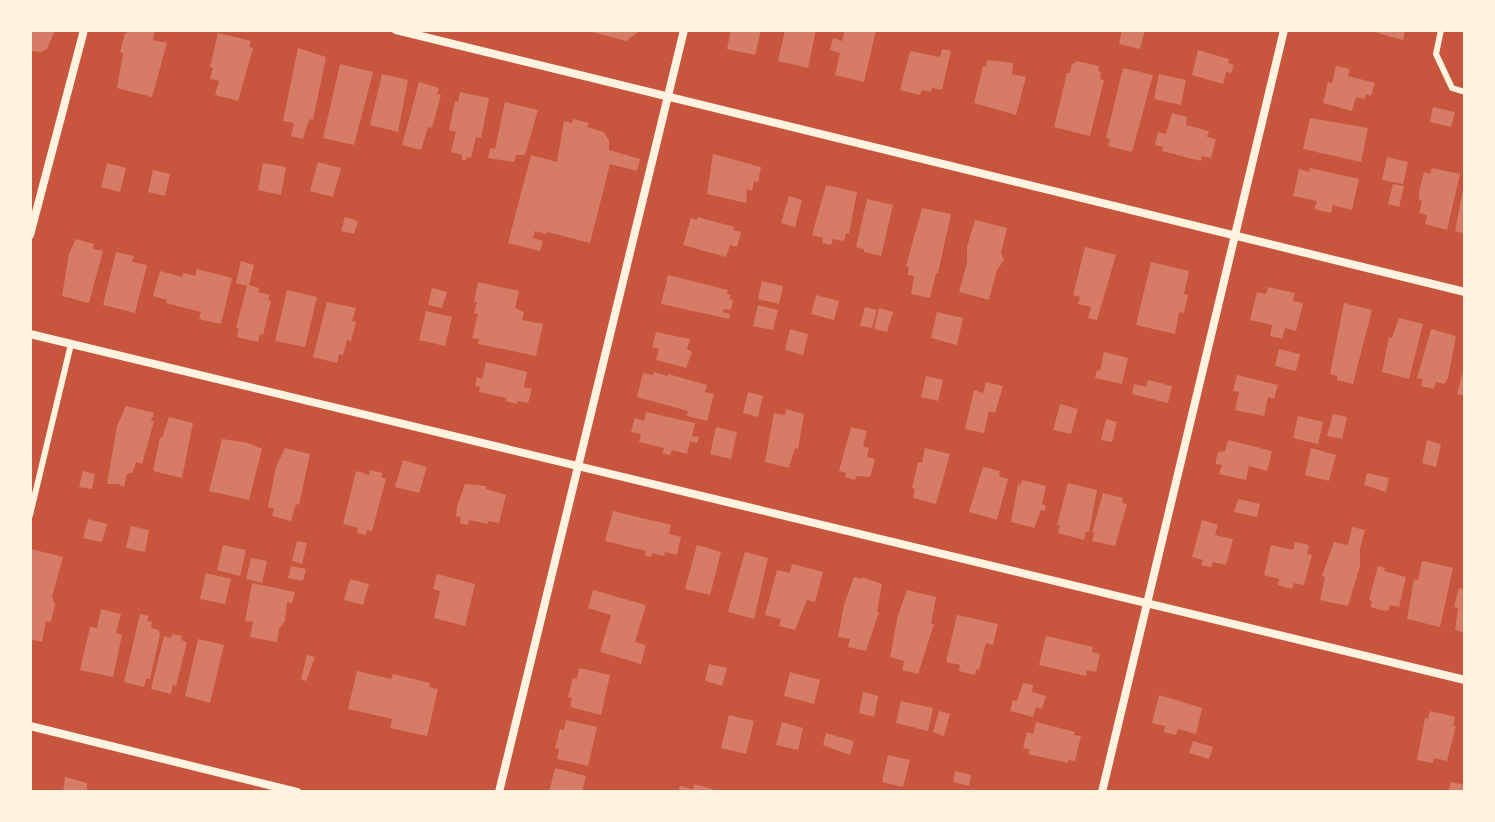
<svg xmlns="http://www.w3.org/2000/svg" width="1495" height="822" font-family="'Alegreya Sans',sans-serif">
<rect width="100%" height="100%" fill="#c8553d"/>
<path fill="#d67c66" d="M30,30H55L47,49L41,52L30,51Z
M128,30H155L153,40L167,43L152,97L117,88L123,53L120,52L125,33H127Z
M593,30H641L626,41L592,32Z
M731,30H761L755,55L727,49Z
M785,30H816L808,68L778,61Z
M845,30H876L864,82L835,75L840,53L830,50L833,38L842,41Z
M1122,30H1145L1140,49L1119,44Z
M1367,30H1405L1403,40Z
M218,33L251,41L249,47L253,48L238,101L215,95L219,81L210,79L213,68L210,67Z
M298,48L326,57L313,120L310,119L307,125L303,139L291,136L294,123L283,121Z
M942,49L951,51L942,90L932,88L931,92L922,90L920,95L900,90L910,51L940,57Z
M1198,50L1229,59L1228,63L1234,65L1231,73L1226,72L1223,84L1192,75Z
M987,60L1013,63L1012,74L1026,77L1016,115L974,103L983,66L986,67Z
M1077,61L1099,66L1098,71L1101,72L1100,79L1104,80L1090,136L1054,127L1067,73H1070L1072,64Z
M340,64L373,72L354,145L323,138Z
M1336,66L1350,69L1348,76L1375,83L1371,96L1366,94L1365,99L1356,97L1352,111L1323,103L1328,82L1332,83Z
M1123,68L1153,75L1132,152L1108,146L1110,139L1106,138Z
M382,74L408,80L398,132L370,125Z
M1159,74L1186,80L1181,105L1154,99Z
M419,82L439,88L437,94L441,95L432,128L428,127L421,150L402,145Z
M460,92L489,98L481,138L476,137L471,158L467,157L466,160H462V155L451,152L456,132L449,130L455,101L458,102Z
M505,102L538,110L525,155H516L514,162L488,158L490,148L495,149Z
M1433,107L1455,112L1451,127L1430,122Z
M1172,113L1187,117L1186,125L1209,131L1207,137L1216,139L1211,158L1202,156L1201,161L1162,151L1163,147L1155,145L1158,132L1166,134Z
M1310,118L1368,128L1361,162L1303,149Z
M573,119L589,123L587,127L604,132L609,141V150L640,159L637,171L610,164L590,243L547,232L546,234L535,231L533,238L543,241L540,251L508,243L531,155L557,162L564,121L572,123Z
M713,154L761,167L758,182L754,181L752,191L747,189L746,203L707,194Z
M1387,157L1408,162L1403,184L1382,180Z
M318,162L341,168L333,197L310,191Z
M107,163L126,168L120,192L101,187Z
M263,163L286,167L281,195L258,190Z
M1310,168L1359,179L1352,210L1333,205L1331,213L1314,209L1317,201L1293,196L1299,169L1309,172Z
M1432,168L1460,174L1447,230L1425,224L1427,215L1419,213L1422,201L1419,200V192L1424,172L1430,174Z
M153,170L170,174L165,196L148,192Z
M1393,184L1404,186L1399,207L1388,204Z
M1464,184H1465V234L1455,231Z
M826,185L857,192L849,234L846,233L844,241L833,239L831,245L822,243L823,238L812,235Z
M789,196L802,200L795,227L781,223Z
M867,199L893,205L881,256L864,252V249L856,247Z
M922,208L951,214L938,273H936L930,298L911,294L914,276L908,275L909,267L906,266Z
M345,217L358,221L354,234L341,231Z
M698,217L734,227L733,230L741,232L737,247L730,245L726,257L683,245L691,218L697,220Z
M975,220L1007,228L1001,253L1004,260L997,270L989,300L959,292L967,263V247Z
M76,239L94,244L93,249L103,251L89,303L62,296L69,254Z
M1085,247L1116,255L1097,320L1088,318L1091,307L1078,304L1080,297L1073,295Z
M116,252L134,256L132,262L147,265L135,313L103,305Z
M241,261L254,265L249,285L259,288L258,292L270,295L268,300L271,301L263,335L260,334L258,342L237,337L239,329L236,328L247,286L236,283Z
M1151,262L1189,271L1184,294L1188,295L1184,313L1179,312L1175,334L1136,325Z
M197,269L232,278L221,324L199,319L201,312L166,303L167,300L153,296L160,271L182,277L183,273L195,276Z
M668,275L728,290L727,294L731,295L729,299L733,300L731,310L723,309V312L730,314L729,319L661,304Z
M762,281L783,286L779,304L758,299Z
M478,282L519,291L515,308L524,312L522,320L543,324L536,356L478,344L479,339L472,338L478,314L474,313L477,302H474Z
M1268,287L1295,293L1293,301L1303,303L1296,331L1285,328L1282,339L1270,336L1272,325L1250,320L1257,292L1266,294Z
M432,288L447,292L442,308L428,305Z
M287,290L317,297L305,347L275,341Z
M816,295L839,301L834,320L811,314Z
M327,302L356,308L352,321L356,322L351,341L347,340L343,355L339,354L337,363L313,357Z
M1344,303L1372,310L1353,384L1337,380V376L1330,374Z
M758,305L778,310L773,330L753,326Z
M865,307L877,310L872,328L860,326Z
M879,308L893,312L887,332L874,329Z
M426,311L452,317L445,346L419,340Z
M937,312L963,318L957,345L931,338Z
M1399,318L1423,324L1409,379L1382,372L1389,337L1392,338Z
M790,329L808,334L803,355L785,350Z
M1431,329L1456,336L1448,378L1444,384L1436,382L1434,389L1421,386L1423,379L1417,378Z
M656,332L690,339L687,349L692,352L686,368L656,360L659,349L652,347Z
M1279,349L1300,354L1296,371L1275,366Z
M1104,352L1128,358L1122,384L1095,378L1097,370L1100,371Z
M486,362L527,372L524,387L532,389L528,403L517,401V404L505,401L506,398L479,392L480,387L475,386L477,377L482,379Z
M1464,367H1465V396L1457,394Z
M654,372L667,376L668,374L707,385L705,392L714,394L707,421L687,416L688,411L637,397L643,373L653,375Z
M1237,375L1278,385L1274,399L1268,397L1264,416L1235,410L1239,392L1233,391Z
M926,376L943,380L938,401L921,397Z
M1148,380L1172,386L1168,403L1132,394L1134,384L1146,387Z
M986,382L1003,386L995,413L989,411L984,433L965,429L974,390L983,393Z
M748,392L763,396L758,417L743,413Z
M1060,404L1078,409L1071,434L1053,430Z
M126,406L154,413L151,421H154L142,464L136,462L133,472L127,474L124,487L118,484H107L117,426Z
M786,409L804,414L798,449L795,448L789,468L765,462L774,413L785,415Z
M646,412L695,423L692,436L699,437L697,443L690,441L687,454L672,450L670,455L662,453L664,448L639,442L641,434L631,432L635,418L644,421Z
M1333,414L1347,417L1342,439L1327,436Z
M1298,416L1323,422L1318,444L1293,438Z
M169,417L193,423L182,478L153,471L160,437L162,438Z
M1106,419L1117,422L1112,442L1101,440Z
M716,427L737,432L731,459L710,454Z
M851,427L867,431L863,446L869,448L867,457L875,459L870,477L856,476L855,480L845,477L846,473L839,471Z
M222,439L248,443L262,449L249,500L209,491Z
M1228,440L1272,451L1267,471L1249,466L1246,480L1219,474L1222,465L1216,464V460L1218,452L1225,451Z
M1427,440L1441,444L1436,467L1422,463Z
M285,448L310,454L299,505L296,504L291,521L272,516L274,509L268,507L276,467Z
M925,448L950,454L936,504L913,498L915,489L912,488L918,462L922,463Z
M1311,448L1336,455L1329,481L1305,475Z
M403,460L427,467L419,493L395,487Z
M983,467L1000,471L999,476L1008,479L997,520L969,512Z
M370,470L383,473L381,477L386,479L372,531L367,530L366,535L357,533L358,528L343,524L356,471L369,475Z
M83,471L95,474L92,489L79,487Z
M1367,473L1389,478L1386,492L1364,485Z
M1022,480L1046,486L1042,504L1046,506L1045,511L1041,510L1034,528L1011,522L1018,484L1021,485Z
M1068,483L1097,490L1089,532H1086L1084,540L1058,533L1060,525H1057Z
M465,484L487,486L486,489L506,495L499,523L488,521V524L469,520L468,525L460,523L461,517L456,516L457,507Z
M1103,493L1123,498L1122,503L1127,504L1115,546L1092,541L1094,533L1092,532Z
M1238,499L1260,504L1257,517L1234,512Z
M613,511L671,525L669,534L681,537L677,555L665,552L664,556L652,553L651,557L645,556L646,551L605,541Z
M88,519L107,524L102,542L83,538Z
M1202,520L1218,525L1215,535L1233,539L1226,565L1213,562L1211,567L1201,565L1203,560L1192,557Z
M131,526L149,530L145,552L126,548Z
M1352,527L1365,530L1360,549V566L1348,606L1320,600L1325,577L1322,576L1334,542L1348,545Z
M297,541L307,543L302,564L292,561Z
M1295,542L1309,545L1307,554L1312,555L1304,585L1294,583L1292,589L1278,585L1279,579L1264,575L1271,545L1293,550Z
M223,545L246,550L240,576L217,570Z
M697,545L721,552L710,595L685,589Z
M31,549L63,557L52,597L55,604L51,622L46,621L42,642L30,639Z
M745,552L768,558L754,619L728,612Z
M251,558L267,561L262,583L246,579Z
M1422,561L1453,568L1440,627L1407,619L1414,579L1418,580Z
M792,564L823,572L815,602L807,600L795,630L779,626L781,619L765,615L777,570L790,573Z
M291,566L306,569L303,581L288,578Z
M1378,566L1385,568L1384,571L1406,577L1399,607L1390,605L1389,610L1385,611L1370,607L1372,601L1369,600Z
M206,573L231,579L225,604L200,599Z
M437,574L475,584L465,626L434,618L440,591L433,589Z
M854,577L862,579V577L882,584L877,612H879L866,651L848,647L850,639L838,637L844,605Z
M350,579L369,584L363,605L344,600Z
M252,583L295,592L292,603L287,602L285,621L279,629L277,642L250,637L253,622L245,621Z
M1464,584H1465V633L1455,630L1458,608L1454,607L1459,588L1463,589Z
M593,590L646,605L635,642L646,645L641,664L600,652L611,615L588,608Z
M907,590L936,597L931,624H934L918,674L902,670L904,661L890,657L898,615Z
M101,609L121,614L116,633L122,635L113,677L80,670L90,627L97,628Z
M140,614L149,616L147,621L152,622L151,628L159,630L160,635L150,679H146L144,687L124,682Z
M957,615L998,624L993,645L986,643L979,670L976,669L975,675L959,671L960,665L946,662Z
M172,634L182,636L181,640L187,642L176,686L173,685L171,694L151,689L164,636L171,638Z
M1046,636L1093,647L1092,652L1100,654L1096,672L1087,670L1086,676L1039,665Z
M198,639L224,645L210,703L185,696Z
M307,655L315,657L306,681L301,679Z
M709,664L727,668L722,686L705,681Z
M579,668L610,675L601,715L570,707L572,698L568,697L573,678L577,679Z
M357,671L391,679L393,674L430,683L429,687L438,689L427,736L390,728L392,719L348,709Z
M790,672L820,680L814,704L784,696Z
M1023,683L1033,685L1032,692L1046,696L1042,709L1036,707L1033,717L1010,711L1013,700L1017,701Z
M863,692L878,696L874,717L859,713Z
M1159,695L1202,708L1196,734L1178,729L1176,735L1164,732L1165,726L1152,723Z
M901,701L933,708L928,731L896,723Z
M939,711L950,714L944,736L933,732Z
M1430,711L1455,717L1453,726H1456L1447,761L1434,758L1433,763L1417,760L1425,718L1428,719Z
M729,715L754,721L746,754L721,748Z
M566,720L597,727L588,766L557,759L559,749L555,748L560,729L564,730Z
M782,722L803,728L798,750L776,745Z
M1036,722L1075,732L1074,735L1081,736L1075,761L1068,760V763L1028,754L1030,749L1023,748L1027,732L1033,734Z
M826,733L854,741L850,755L823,745Z
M1193,741L1213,747L1209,759L1189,753Z
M888,755L910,760L903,787L882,782Z
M555,768L586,776L582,792H549Z
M955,771L971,775L969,786L953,782Z
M65,777L87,783V792H63Z
M1451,782L1465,785V792H1448Z
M694,784L713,789L712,792H678L680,786L693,789Z"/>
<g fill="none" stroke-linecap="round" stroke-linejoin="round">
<path stroke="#fff3e0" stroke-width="6" d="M1441,30L1436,54L1452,88L1465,92
M30,515L71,344"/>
<path stroke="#fff3e0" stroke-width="8" d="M396,30L1465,292
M30,235L84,30
M30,334L1465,680
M30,726L297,792
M499,792L684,30
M1102,792L1284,30"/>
</g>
<rect width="1495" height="822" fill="none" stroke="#fff3e0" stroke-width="64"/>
</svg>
